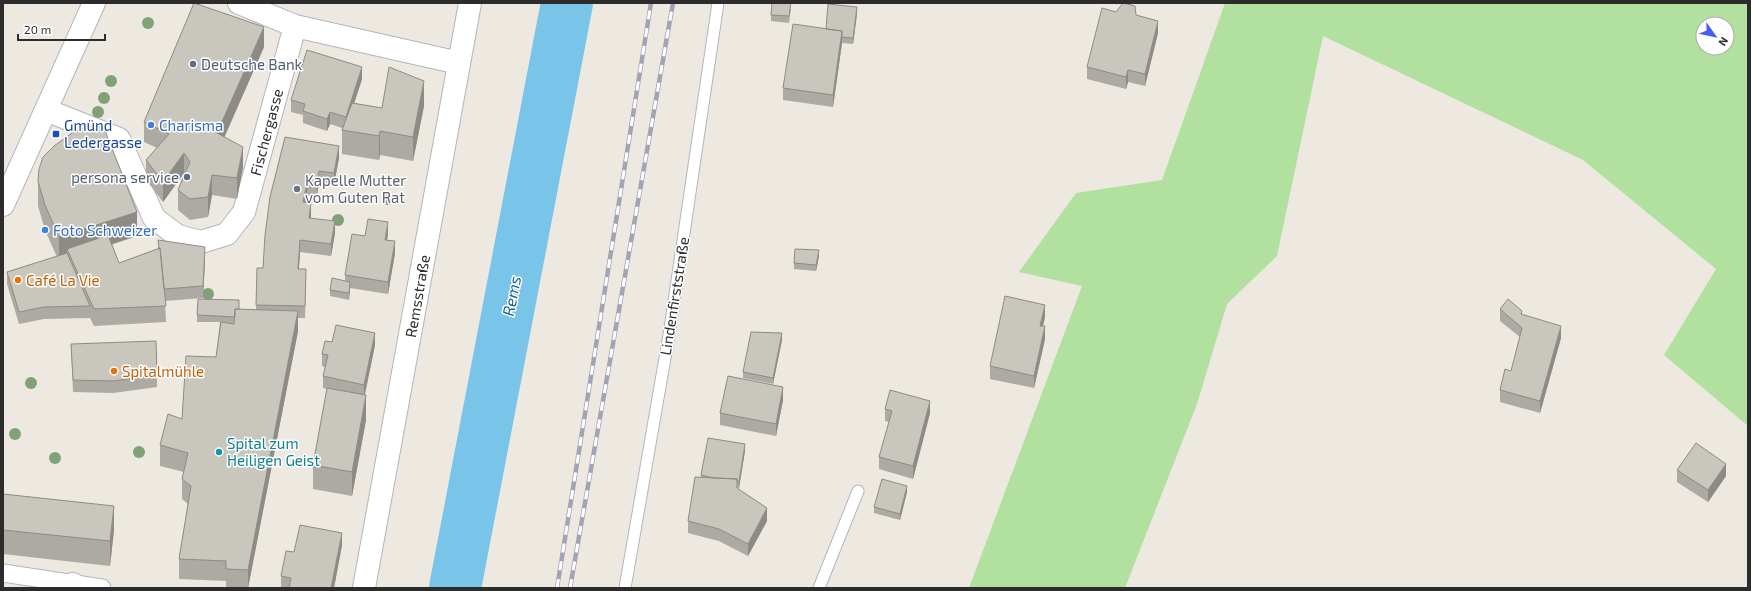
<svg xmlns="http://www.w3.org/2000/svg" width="1751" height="591" font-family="'Exo 2',sans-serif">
<rect width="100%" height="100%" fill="#ede8e0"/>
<path fill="#b1e09f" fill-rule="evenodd" d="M1225,3H1748V426L1664,355L1716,269L1583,160L1323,36L1277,256L1227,304L1197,404L1125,588H969L1082,286L1019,272L1076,193L1162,180ZM1703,24H1727V48H1703Z"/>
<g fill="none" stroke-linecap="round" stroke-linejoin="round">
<path stroke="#79c4e9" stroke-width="52" d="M455,588L567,3"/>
<g stroke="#b3b5bf" stroke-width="13">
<path id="service" d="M625,588L669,335L718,3
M819,588L858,491"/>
</g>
<g stroke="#b3b5bf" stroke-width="19">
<path id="pedestrian" d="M3,573L102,588"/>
</g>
<g stroke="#b3b5bf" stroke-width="24">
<path id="minor" d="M239,3L295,26L459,63
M46,110L119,139L154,218L178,236L201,242L227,234L244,212L295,26
M3,205L94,3
M70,588L73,584"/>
</g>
<g stroke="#b3b5bf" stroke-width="24">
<path id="secondary" d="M364,588L470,3"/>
</g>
<use href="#service" stroke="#fff" stroke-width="11"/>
<use href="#pedestrian" stroke="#fff" stroke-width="17"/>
<use href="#minor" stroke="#fff" stroke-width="22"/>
<use href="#secondary" stroke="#fff" stroke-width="22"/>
<g stroke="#a2a4b5" stroke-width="4.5">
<path id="rail" d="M557,588L651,3
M570,588L673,3"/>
</g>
<use href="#rail" stroke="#fff" stroke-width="3" stroke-dasharray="9" stroke-linecap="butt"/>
</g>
<g fill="#81a176">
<circle cx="148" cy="23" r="6"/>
<circle cx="111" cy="81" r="6"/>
<circle cx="104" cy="98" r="6"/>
<circle cx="98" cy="112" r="6"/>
<circle cx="388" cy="199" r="6"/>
<circle cx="338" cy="220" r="6"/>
<circle cx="208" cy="294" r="6"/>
<circle cx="31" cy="383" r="6"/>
<circle cx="15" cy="434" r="6"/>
<circle cx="139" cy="452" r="6"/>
<circle cx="55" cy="458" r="6"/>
</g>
<path fill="#adaaa3" d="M791,9L789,23L771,21V15Z
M1116,12L1136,15L1158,33L1145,86L1128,82L1126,89L1087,79V67Z
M857,14L853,44L842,43L833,107L783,100V88L826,29Z
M264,47L224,137L243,167L237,199L212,195L208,217L190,220L178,210V190L184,174V173L163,202L146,180V160L157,148L144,142V122Z
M362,79L354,103L382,108L424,106L413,161L380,155L379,160L342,154V128L330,124L327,131L303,123V115L291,112V100Z
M339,158L334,185L319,183L317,196L307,195L305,202L311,215V218L335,233L331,256L300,252L299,269L306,281L305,318H298V331L248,588H226V581L179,579V559L188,504L182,499V479L184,472L160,466V445L182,419L216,357L220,322H197V315L239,309L256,310L257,268H263L270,197Z
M38,181L137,236L112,244L119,263L158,249V240L205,259L203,298L165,301L166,322L94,326L90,318L44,319L19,324L7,284V272L57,257L45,230L38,206Z
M388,234L387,240L395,253L388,294L350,288L349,300L330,296V290L345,281V275L365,236Z
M819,256L816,271L794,269V263Z
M1500,309L1522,315L1561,338L1540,413L1500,402V390L1511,371L1520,337L1500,321Z
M1045,317L1043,326L1045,339L1034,388L990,379V366Z
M782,340L773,384L743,378V372Z
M332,342L375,345L365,395L366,420L352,496L313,489V465L327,389L323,388V376L325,367L322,366V354Z
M71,344L157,375V387L113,393L73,392Z
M783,400L776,436L720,425V413Z
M885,409L930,413L913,479L879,469V457L889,422L885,421Z
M745,451L739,488H737L767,521L748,556L719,541L688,533V521L701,475Z
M1677,470L1726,476L1708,502L1677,482Z
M907,492L900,520L874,513V507Z
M3,494L114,530L110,566L3,554Z
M342,545L334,588H281V576L294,552Z"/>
<path fill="#8d8b85" d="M857,7V14L853,44V38Z
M1158,21V33L1145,86V74Z
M264,27V47L217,154V133Z
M842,31V43L833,107V95Z
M362,67V79L346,129V117Z
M1128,70V82L1126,89V77Z
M424,81V106L413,161V137Z
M330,112V124L327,131V119Z
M380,131V155L379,160V136Z
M339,146V158L334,185V173Z
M243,147V167L237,199V178Z
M184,153V173L163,202V182Z
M319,171V183L317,196V184Z
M212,175V195L208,217V197Z
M307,183V195L303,214V202Z
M311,203V215L309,230V218Z
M137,212V236L71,258L67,249V259L59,262V237Z
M335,221V233L331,256V244Z
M388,222V234L385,252V240Z
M300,240V252L298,281V269Z
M395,241V253L388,294V282Z
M205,247V259L203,298V286Z
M819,250V256L816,271V265Z
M350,282V288L349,300V293Z
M1045,305V317L1040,338V326Z
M298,311V331L248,588V570Z
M1045,326V339L1034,388V376Z
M1561,326V338L1540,413V401Z
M375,333V345L364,397V385Z
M782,333V340L773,384V378Z
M783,387V400L776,436V424Z
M366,395V420L352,496V472Z
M930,401V413L913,479V466Z
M745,444V451L739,488V482Z
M1726,464V476L1708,502V490Z
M907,486V492L900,520V514Z
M114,506V530L110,566V541Z
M767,508V521L748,556V544Z
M342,533V545L334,588H331Z"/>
<path fill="#c9c6be" stroke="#8d8b85" d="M194,3L264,27L217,133L243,147L237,178L212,175L208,197L190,199L178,190L190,162L184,153L163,182L146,160L169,134L144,122Z
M772,3H791L789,16L771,15Z
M1123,3L1135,6L1136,15L1158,21L1145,74L1128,70L1126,77L1087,67L1102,8L1116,12Z
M828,4L857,7L853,38L842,37V31L826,29Z
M793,24L842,31L833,95L783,88Z
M307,50L362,67L346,117L330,112L327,119L303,111L305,104L291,100Z
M389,67L424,81L413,137L380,131L379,136L342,130L352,103L382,108Z
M102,123L137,212L59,237L45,205L38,181L39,169L43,157L54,146L75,131Z
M285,137L339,146L334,173L319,171L317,184L307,183L303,202L311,203L309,218L335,221L331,244L300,240L298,269H306L305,306L256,305L257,268H263L265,235L270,197Z
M368,219L388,222L385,240L395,241L388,282L345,275L352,234L365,236Z
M108,235L119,263L160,248L166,306L94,309L67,249Z
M158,240L205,247L203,286L164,289L160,248L159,249Z
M795,249L819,250L816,265L794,263Z
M67,253L90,306L44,307L19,312L7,272Z
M332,278L350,282L349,293L330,290Z
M1005,296L1045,305L1040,326H1045L1034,376L990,366Z
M198,299L239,300V309H235V317L197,315Z
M1508,299L1522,311L1521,314L1561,326L1540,401L1500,390L1505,369L1511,371L1522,328L1500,309Z
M235,309L298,311L248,570L226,569V561L179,559L191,486L182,479L188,453L160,445L168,414L182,419L186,356L216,357L221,322L234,324Z
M336,325L375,333L364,385L323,376L328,355L322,354L325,341L332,342Z
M751,332L782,333L773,378L743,372Z
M156,341L157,375L113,381L73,380L71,344Z
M728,376L783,387L776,424L720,413Z
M327,388L366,395L352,472L313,465Z
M890,390L930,401L913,466L879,457L892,411L885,409Z
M708,438L745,444L739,482L737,481V479L714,478L701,475Z
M1696,443L1726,464L1708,490L1677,470Z
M695,477L737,479V488L767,508L748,544L719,529L688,521Z
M882,479L907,486L900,514L874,507Z
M3,494L114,506L110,541L3,530Z
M300,525L342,533L331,588H289L291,578L281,576L286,551L294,552Z"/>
<g fill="#5c6f8a" stroke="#fff" stroke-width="1.5">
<circle cx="193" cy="64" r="4"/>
<circle cx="187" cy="177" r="4"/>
</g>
<g fill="#3f7fe0" stroke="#fff" stroke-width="1.5">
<circle cx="151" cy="125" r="4"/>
<circle cx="45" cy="230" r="4"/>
</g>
<rect fill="#1a4fb4" stroke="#fff" stroke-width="1.5" x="52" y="130" width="8" height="8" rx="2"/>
<circle fill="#6b7280" stroke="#fff" stroke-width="1.5" cx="297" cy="189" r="4"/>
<g fill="#e8710a" stroke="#fff" stroke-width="1.5">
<circle cx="18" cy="280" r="4"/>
<circle cx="114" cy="371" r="4"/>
</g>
<circle fill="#0f9aa8" stroke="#fff" stroke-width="1.5" cx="219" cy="452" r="4"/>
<g text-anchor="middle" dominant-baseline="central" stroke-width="3" stroke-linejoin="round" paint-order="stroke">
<g font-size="15" fill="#4e5e75" stroke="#fff" text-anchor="start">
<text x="201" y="64">Deutsche Bank</text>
<text x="179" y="177" text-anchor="end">persona service</text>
</g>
<g font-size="15" fill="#164399" stroke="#fff" text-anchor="start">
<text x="64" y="125">Gmünd<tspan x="64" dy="17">Ledergasse</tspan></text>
</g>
<g font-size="15" fill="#366cbe" stroke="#fff" text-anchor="start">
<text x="159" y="125">Charisma</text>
<text x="53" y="230">Foto Schweizer</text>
</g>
<g font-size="15" fill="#2c2c2c" stroke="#fff">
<text transform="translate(266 132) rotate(-75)">Fischergasse</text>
<text transform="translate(417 296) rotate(-80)">Remsstraße</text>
<text transform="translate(674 296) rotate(-81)">Lindenfirststraße</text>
</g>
<g font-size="15" fill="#5b616d" stroke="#fff" text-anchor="start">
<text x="305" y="180">Kapelle Mutter<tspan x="305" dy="17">vom Guten Rat</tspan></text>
</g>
<g font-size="15" fill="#c56008" stroke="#fff" text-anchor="start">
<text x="26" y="280">Café La Vie</text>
<text x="122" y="371">Spitalmühle</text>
</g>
<g font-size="15" fill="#0d838f" stroke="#fff" text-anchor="start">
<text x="227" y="443">Spital zum<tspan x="227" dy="17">Heiligen Geist</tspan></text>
</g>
<g font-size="16" font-style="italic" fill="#156297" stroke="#fff">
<text transform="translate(511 296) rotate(-79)">Rems</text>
</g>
</g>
<rect width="1751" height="591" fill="none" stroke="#2c2c2c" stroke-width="8"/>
<g transform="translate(1715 36) rotate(123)"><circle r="19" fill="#ffffff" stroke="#ababab"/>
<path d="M0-3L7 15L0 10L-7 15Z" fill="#495ef0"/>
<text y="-6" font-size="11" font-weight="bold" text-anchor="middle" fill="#2c2c2c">N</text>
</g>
<path d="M18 34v6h87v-6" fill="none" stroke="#2c2c2c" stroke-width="2"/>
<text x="24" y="34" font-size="12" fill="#2c2c2c" stroke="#ffffff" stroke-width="3" paint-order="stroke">20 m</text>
</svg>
